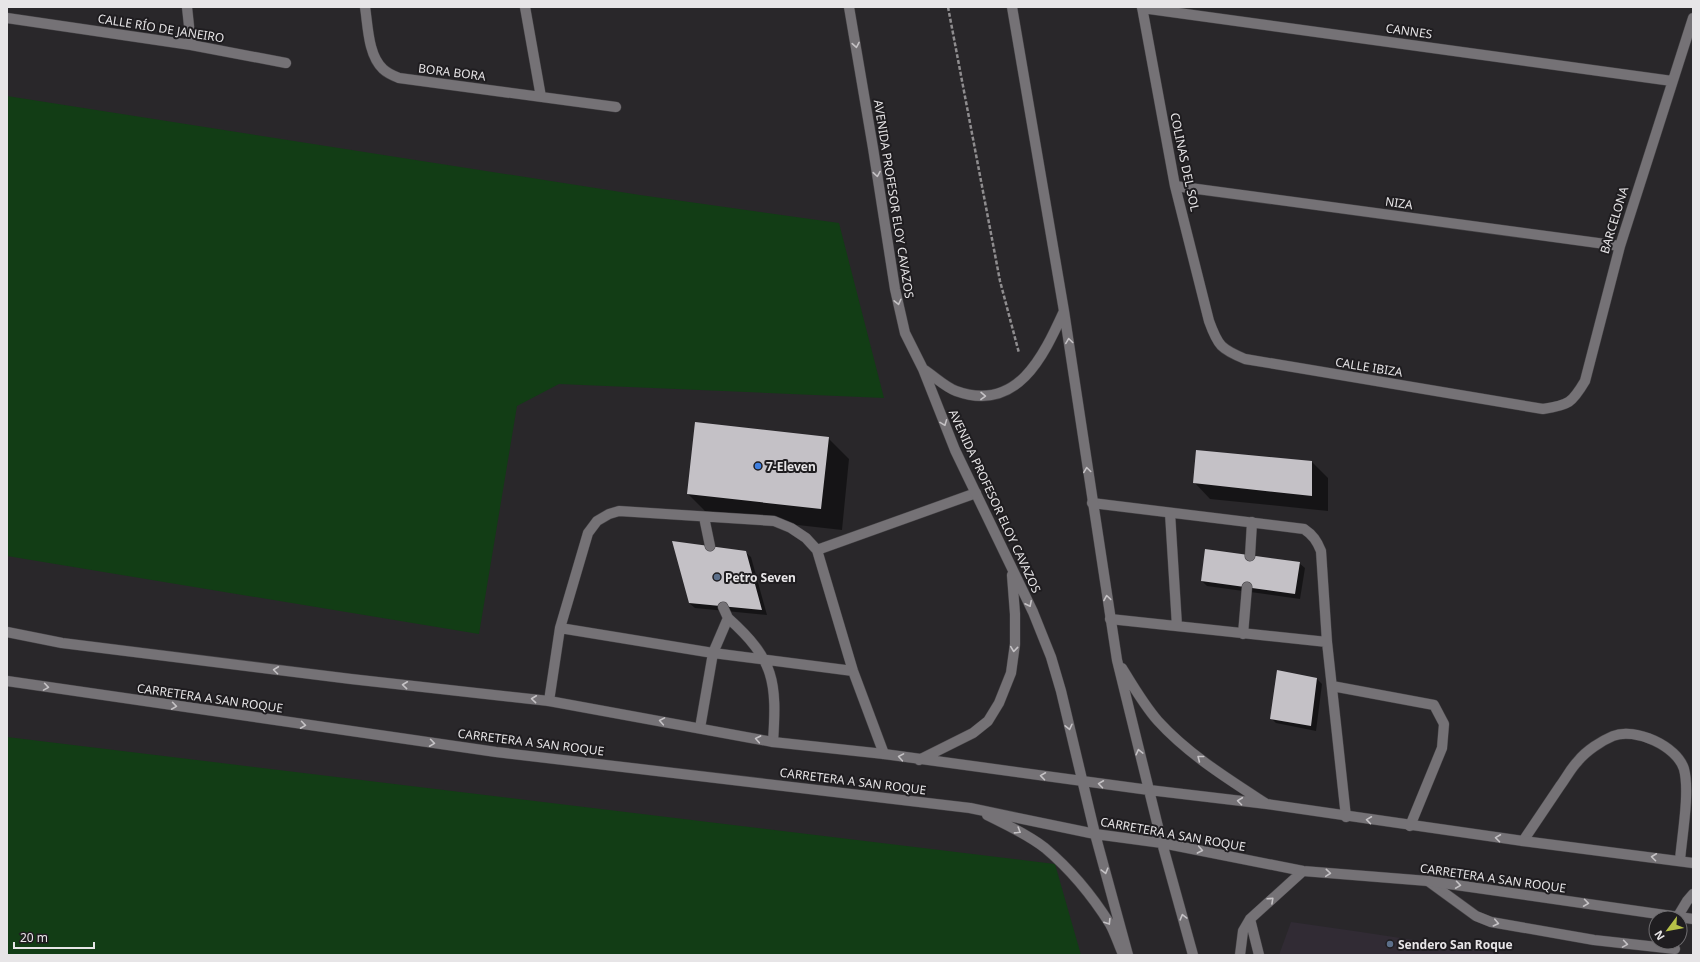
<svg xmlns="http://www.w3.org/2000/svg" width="1700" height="962" font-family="'Noto Sans',sans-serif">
<rect width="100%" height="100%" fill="#29272a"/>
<path fill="#312b34" d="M1291,922L1361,932L1512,955H1279Z"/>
<path fill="#123d15" d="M7,96L640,195L839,223L884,398L559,384L517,406L479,634L7,556Z
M7,737L1055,864L1081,955H7Z"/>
<path fill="#0007" d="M828,438L849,459L842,530L709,515L688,494Z
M1312,462L1328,478V511L1210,499L1194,482Z
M745,552L751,557L767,615L695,608L689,603Z
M1299,563L1305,568L1300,599L1207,586L1202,581Z
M1317,679L1322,684L1316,731L1276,723L1271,718Z"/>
<path fill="#c4c1c6" d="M695,422L829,437L821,509L687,494Z
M1196,450L1312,461V496L1193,483Z
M672,541L746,551L762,610L689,603Z
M1205,549L1300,562L1295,594L1201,581Z
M1277,670L1317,678L1311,726L1270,719Z"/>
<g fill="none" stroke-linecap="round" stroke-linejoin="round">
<g stroke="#454346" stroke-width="11">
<path id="service" d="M1092,503L1304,529C1313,535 1317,541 1321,551L1327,642L1346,817
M1170,513L1177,626
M704,517L710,546
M817,550L976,493
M1250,556L1252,522
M728,618C775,660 777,682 773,742
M1110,619L1327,642
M560,628L713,653L853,671
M1243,634L1247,587
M1332,686L1434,705L1444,724L1442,748L1410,826
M549,701L560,628L588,533L597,521L609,514L619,511L774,521L791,528L806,538L817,550L853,671L884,754
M700,728L713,653L728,618L723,607
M1523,841C1535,823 1548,804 1560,786C1566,778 1571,768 1578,761C1586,751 1601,741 1613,736C1635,727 1677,746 1684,769C1690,792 1682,836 1680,860
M1428,881L1476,916L1491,922L1594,940L1675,949"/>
</g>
<g stroke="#454346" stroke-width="11">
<path id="minor" d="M187,7L191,45
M365,7C368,26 368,55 383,69C387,73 394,76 399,78L616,107
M525,7L541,97
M1142,7L1175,186L1209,321C1218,346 1221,349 1245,359L1543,409C1569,405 1572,403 1585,381L1620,246L1693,18
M1142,8L1672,81
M7,18L191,45L286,63
M1175,186L1620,246"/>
</g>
<g stroke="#454346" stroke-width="11">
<path id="secondary" d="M849,7L873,148L895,289L905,333L923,369L955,450L1033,612L1051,657L1061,691L1095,834L1128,955
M1012,7L1064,311L1117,660L1162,843L1193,955
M923,369C934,376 945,387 956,391C1017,413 1043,357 1064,311
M7,632L62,643L351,679L549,701L773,742L884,754L1149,790L1267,804L1523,841L1693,863
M1122,668C1133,686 1144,705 1158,721C1188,754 1228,779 1265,803
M7,681L496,752L970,808L1095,834L1162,843L1303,871L1428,881L1693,919
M919,760L973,733L988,721L999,703L1011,673L1015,644V614L1012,575
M987,815C1007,825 1027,834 1045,848C1070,869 1093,897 1110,924C1115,933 1118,943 1122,952
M1678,916L1687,901L1693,894
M1250,919L1259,955
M1240,955L1243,931L1250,919L1303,871"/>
</g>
<path stroke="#8f8d8f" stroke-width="2.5" stroke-dasharray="4 2" stroke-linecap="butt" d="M948,7L1000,281L1019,353"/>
<use href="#service" stroke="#757276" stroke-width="10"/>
<use href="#minor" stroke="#757276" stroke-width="10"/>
<use href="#secondary" stroke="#757276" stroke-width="10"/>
</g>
<defs><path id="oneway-chevron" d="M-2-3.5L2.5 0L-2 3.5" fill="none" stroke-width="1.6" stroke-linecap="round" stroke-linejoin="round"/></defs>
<g stroke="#c5c2c5">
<use href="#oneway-chevron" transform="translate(856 45) rotate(80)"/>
<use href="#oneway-chevron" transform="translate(877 174) rotate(81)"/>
<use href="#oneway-chevron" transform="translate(898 302) rotate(77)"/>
<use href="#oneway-chevron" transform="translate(1069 341) rotate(-98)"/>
<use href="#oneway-chevron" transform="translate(983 396) rotate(1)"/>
<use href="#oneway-chevron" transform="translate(944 423) rotate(69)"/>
<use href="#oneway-chevron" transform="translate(1087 470) rotate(-98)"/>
<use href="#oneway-chevron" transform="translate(1107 598) rotate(-99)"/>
<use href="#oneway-chevron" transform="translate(1029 604) rotate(64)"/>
<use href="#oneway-chevron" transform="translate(1014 649) rotate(96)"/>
<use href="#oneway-chevron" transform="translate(276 670) rotate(-173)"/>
<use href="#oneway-chevron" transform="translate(405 685) rotate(-174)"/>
<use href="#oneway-chevron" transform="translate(46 687) rotate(9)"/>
<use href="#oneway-chevron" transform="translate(534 699) rotate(-174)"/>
<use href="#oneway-chevron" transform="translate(174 706) rotate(8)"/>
<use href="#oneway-chevron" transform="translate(662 721) rotate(-170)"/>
<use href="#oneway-chevron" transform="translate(303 725) rotate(8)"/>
<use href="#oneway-chevron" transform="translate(1069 727) rotate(77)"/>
<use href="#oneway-chevron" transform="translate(758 739) rotate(-169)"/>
<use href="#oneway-chevron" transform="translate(432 743) rotate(8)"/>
<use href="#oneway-chevron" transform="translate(1139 752) rotate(-104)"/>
<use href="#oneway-chevron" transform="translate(901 757) rotate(-170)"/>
<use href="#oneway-chevron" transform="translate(1200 758) rotate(-142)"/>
<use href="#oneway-chevron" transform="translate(1043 776) rotate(-172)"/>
<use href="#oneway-chevron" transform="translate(1101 784) rotate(-172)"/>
<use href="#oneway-chevron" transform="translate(1240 801) rotate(-173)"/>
<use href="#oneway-chevron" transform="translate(1369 820) rotate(-172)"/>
<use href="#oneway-chevron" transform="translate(1018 831) rotate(32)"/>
<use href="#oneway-chevron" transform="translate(1498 838) rotate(-172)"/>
<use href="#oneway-chevron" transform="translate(1200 850) rotate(11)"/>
<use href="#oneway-chevron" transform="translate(1654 857) rotate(-173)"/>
<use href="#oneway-chevron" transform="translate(1105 871) rotate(75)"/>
<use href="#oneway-chevron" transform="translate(1328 873) rotate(5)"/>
<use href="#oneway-chevron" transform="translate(1458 885) rotate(8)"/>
<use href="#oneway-chevron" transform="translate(1271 900) rotate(-43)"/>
<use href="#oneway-chevron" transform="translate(1586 903) rotate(8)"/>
<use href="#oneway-chevron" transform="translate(1183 917) rotate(-105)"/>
<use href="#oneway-chevron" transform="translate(1108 922) rotate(58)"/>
<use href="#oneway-chevron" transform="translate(1496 923) rotate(13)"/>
<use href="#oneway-chevron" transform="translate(1625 944) rotate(9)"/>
</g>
<circle fill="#3f7fe0" stroke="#1f1d20" stroke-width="1.5" cx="758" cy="466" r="4"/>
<g fill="#5c6f8a" stroke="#1f1d20" stroke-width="1.5">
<circle cx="717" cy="577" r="4"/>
<circle cx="1390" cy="944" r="4"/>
</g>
<g text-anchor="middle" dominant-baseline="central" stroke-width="4" stroke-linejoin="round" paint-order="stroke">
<g font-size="12" fill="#e7e5e7" stroke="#1f1d20">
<text transform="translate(161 28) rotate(9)">CALLE RÍO DE JANEIRO</text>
<text transform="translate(1409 31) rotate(8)">CANNES</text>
<text transform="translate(452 72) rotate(7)">BORA BORA</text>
<text transform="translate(1185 162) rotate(78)">COLINAS DEL SOL</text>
<text transform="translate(894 199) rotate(81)">AVENIDA PROFESOR ELOY CAVAZOS</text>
<text transform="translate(1399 203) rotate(8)">NIZA</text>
<text transform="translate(1614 220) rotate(-73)">BARCELONA</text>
<text transform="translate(1369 367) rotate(9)">CALLE IBIZA</text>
<text transform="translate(995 501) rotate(65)">AVENIDA PROFESOR ELOY CAVAZOS</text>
<text transform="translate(210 698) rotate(8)">CARRETERA A SAN ROQUE</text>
<text transform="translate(531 742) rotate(7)">CARRETERA A SAN ROQUE</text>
<text transform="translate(853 781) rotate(7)">CARRETERA A SAN ROQUE</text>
<text transform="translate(1173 834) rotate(10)">CARRETERA A SAN ROQUE</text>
<text transform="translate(1493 878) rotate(8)">CARRETERA A SAN ROQUE</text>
</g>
<g font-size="12" font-weight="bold" fill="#e7e5e7" stroke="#1f1d20" text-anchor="start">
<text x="766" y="466">7-Eleven</text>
<text x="725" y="577">Petro Seven</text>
<text x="1398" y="944">Sendero San Roque</text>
</g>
</g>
<rect width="1700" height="962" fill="none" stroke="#e7e5e7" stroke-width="16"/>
<g transform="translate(1668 930) rotate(238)"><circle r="19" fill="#1f1d20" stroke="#6f6d70"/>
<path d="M0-3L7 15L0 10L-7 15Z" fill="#b7c148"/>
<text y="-6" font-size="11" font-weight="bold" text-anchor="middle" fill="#e7e5e7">N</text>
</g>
<path d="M14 942v6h80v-6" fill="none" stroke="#e7e5e7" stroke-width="2"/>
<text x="20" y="942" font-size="12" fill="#e7e5e7" stroke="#1f1d20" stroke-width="3" paint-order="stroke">20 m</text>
</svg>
